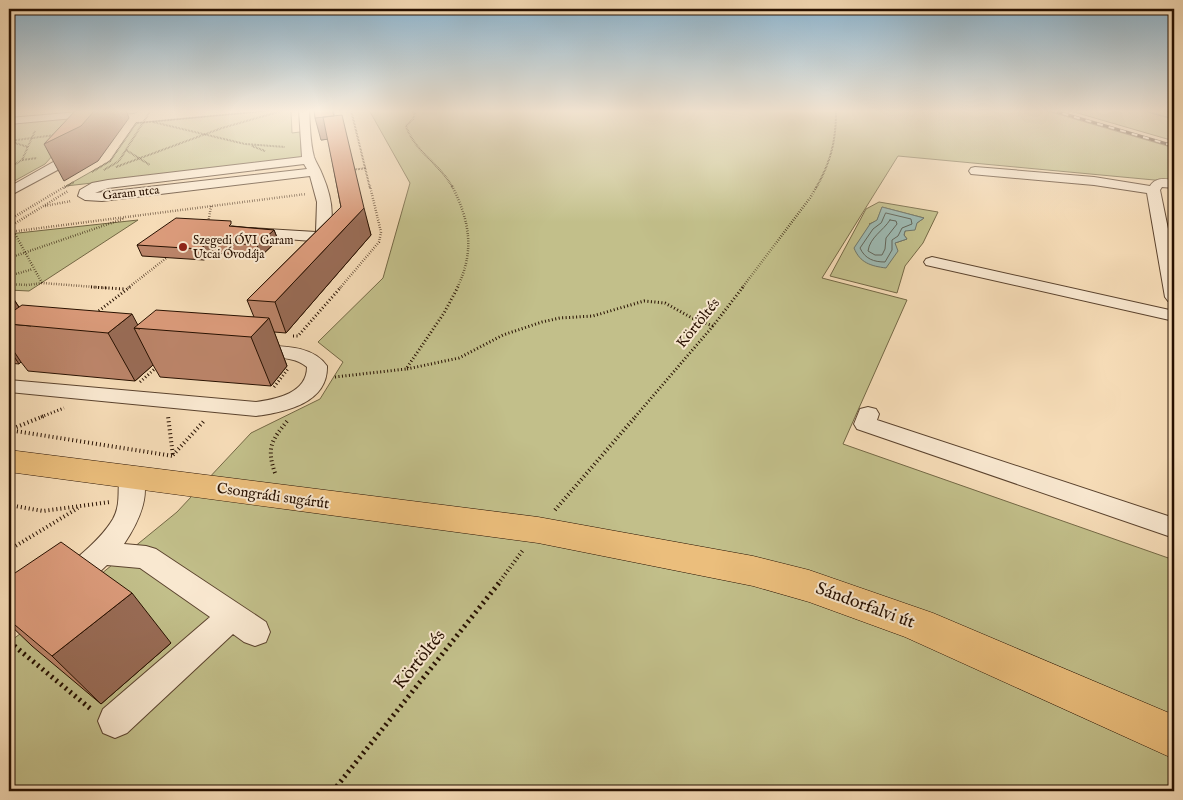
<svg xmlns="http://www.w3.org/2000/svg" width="1183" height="800" font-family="'IM FELL English',serif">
<rect width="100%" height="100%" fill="#f6dcb7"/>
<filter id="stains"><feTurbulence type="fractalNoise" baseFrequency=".004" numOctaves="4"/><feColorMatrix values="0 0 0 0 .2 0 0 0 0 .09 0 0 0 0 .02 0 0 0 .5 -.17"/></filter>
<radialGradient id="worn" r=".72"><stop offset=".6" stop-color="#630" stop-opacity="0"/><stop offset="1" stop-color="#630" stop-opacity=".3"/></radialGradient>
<path fill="#c2bf8a" stroke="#746845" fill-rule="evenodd" d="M276,110H291L292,133L300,132L302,159L66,186L110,161L136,123Z
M369,110H1044L1174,148V181H1165L898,156L822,278L907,300L843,444L1174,560V791H9V642L90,583L177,512L251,433L320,399L343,362L318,342L383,278L410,183Z
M1067,110H1174V141Z
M88,116L45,164L9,184V123Z
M879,202L938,212L923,243L905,266L897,293L830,276L866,209ZM882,207L924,218L905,231L904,235L907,239L895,243L869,224L877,221Z
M138,220L29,291L9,290V234Z"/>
<path fill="#9dbab3" stroke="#6e766b" d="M882,207L924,218L917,223L915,230L905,231L904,235L907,239L895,243L898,251L886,268C871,266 860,263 854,248L870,224L877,220Z"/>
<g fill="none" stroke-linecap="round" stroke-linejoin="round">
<path stroke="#62655a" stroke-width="1" d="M886,213L911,219L912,224L902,228L898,236L892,240V250L885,262C874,262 865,259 860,248L873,229L881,223Z
M890,220L896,221L897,224L886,238L885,249L882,255H875L868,251C870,237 883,231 890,220Z"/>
<path fill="#6e766b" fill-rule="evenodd" d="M1142,110L1174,118V120L1142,111Z"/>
<g stroke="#5b432e" stroke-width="2">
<path id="minor" d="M102,110H139L134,113L108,115L63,167L9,196V187L55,161L96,116L9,124V118Z
M299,110H309C310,125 310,142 314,157C316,163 320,168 322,174C334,202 337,227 319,251H309L306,248L312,241L248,236L243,235L241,232L243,229L248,228L316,232L317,202L310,176L102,201L85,200L78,196L80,190L92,183L108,180L302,157ZM304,164L307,169L95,193L108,188Z
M975,167L1094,177L1150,186C1156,177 1164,179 1174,180V188L1162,187L1160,190L1174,258V302L1168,301L1165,297L1147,193L1094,185L971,174L969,171L971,168Z
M932,257L1174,311V321L926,265L924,262L926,259Z
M253,345C277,347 311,343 327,366C328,403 286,412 256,416L9,392V380L256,402C277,399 307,393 307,367C291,353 266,360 246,355L243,351L246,347Z
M868,407L876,409L879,414L877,420L1174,518V538L857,429L854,424L860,409Z
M131,467L140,470C153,494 138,523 124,544L146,546L156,549L266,622L270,632L266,642L255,646L244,642L233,634L127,733L115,738L103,733L98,721L103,709L210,617L140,568L107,565C92,578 79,598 58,591L54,582C59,571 69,565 78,557C91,546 104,534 113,519C123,501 115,483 122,470Z"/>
</g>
<g stroke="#271000" stroke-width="1">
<path id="major" d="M9,450L538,517L753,556L809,570L933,613L1174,715V759L905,637L809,602L753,586L538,543L9,472Z"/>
</g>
<path stroke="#271000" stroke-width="2" stroke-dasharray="0.5 1" stroke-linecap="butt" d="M351,110L370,188
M410,110L415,113L413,119L406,126C415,152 440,164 453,188
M153,122L245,144L285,147
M137,123L276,110
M9,141L55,135
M12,142L28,147
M252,146L265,151
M126,150L150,165
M22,160L37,158
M116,167L222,128L285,110
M9,168L22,160L35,131
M104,170L119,161L151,110
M352,170L366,168
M92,172L110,161L137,122
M64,188L74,182
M816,188C831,161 836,141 836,110"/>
<path stroke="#271000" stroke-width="2.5" stroke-dasharray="0.5 2" stroke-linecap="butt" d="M452,186C470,221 475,252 457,288
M45,206L71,201
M9,220L66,186
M208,224L211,206
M9,227L68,191
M9,232L306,194
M14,232L42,283L108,288
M9,258L123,219
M9,276L33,269
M9,284L28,285L42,283
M128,288L170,255
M340,288L379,242L381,232L370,186
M742,288L810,198L817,186"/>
<path stroke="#271000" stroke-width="3" stroke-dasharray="1 2.5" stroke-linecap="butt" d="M91,287L125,289
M96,313L130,287
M293,336H298L341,287
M407,369L459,358L503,335L542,322L560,318L593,316L644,301L665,303L692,318L713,326
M335,377L406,369L444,313L458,287
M140,382L158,366
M274,387L288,369
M41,417L64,408
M635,417L713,326L743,287"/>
<path stroke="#271000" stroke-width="4" stroke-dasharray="1 3" stroke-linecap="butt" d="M9,430L173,456L168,416
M9,430L44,416
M173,455L204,421
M275,473C266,447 272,440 288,420
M9,505L43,511L110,502
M555,510L636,416
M9,550L78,508
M498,584L523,550"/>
<path stroke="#271000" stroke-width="5" stroke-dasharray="2 4" stroke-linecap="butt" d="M9,644H12L92,710
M333,791L499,583"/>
<use href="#minor" fill="#f9e8d0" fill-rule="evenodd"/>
<use href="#major" fill="#ebbe7c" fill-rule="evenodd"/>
<g stroke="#271000" stroke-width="3">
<path id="rail" d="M1051,110L1174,146"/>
</g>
<use href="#rail" stroke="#f9e8d0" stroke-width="2" stroke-dasharray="6" stroke-linecap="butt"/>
</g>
<path fill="#bc856a" stroke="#271000" d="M334,116L371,235L286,333L274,332L287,366L271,386L160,377L153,365L135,381L28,371L21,362L19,364L9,363V298H13L19,307L138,325L254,317L247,300L341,207L328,139L321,140Z
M232,226L274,230L278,240L261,256L213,253L204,260L142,256L137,245Z
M9,577L171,643L101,704L32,646L9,624Z"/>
<path fill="#996c56" stroke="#271000" d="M95,110H126L129,118L98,161L64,181L44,144Z
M237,110H250L237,111Z
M333,110L339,138L321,140L315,118Z
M364,208L371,235L286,333L275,302Z
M274,230L278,240L261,256L257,245Z
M209,242L213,253L204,260L200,249Z
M13,298L31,326L9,324V301Z
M132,314L140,329L134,328L153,365L135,381L108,333Z
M269,318L287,366L271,386L251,337Z
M9,344L21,362L19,364L9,349Z
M132,593L171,643L101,704L52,656Z"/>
<path fill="#db9b7b" stroke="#271000" d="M76,110H95L81,126L44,144Z
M314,110H332L334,116L315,118Z
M342,115L364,208L275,302L247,300L341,207L323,117Z
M176,218L231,221V224L229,226L274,230L257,245L209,242L200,249L137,245Z
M22,305L132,314L108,333L9,324V314Z
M156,310L269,318L251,337L134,328Z
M61,542L132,593L52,656L9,620V577Z"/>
<linearGradient id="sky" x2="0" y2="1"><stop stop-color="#8ab6d3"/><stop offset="0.5" stop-color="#fbefdf"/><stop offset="1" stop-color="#fbefdf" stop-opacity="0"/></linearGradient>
<rect width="1183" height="222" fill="url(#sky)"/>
<circle fill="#8f2418" stroke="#f9e8d0" stroke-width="2" cx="183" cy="247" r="5"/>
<g text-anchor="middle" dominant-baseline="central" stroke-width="4" stroke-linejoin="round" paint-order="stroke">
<g font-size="12" fill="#271000" stroke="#f9e8d0">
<text transform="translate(131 193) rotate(-6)">Garam utca</text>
</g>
<g font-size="12" fill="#271000" stroke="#f9e8d0" text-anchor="start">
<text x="193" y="240">Szegedi ÓVI Garam<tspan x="193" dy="14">Utcai Óvodája</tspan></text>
</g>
<g font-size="15" fill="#271000" stroke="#f9e8d0">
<text transform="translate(698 323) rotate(-51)">Körtöltés</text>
<text transform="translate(273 496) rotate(8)">Csongrádi sugárút</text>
</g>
<g font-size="18" fill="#271000" stroke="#f9e8d0">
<text transform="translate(865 606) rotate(20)">Sándorfalvi út</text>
<text transform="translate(420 660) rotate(-51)">Körtöltés</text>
</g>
</g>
<rect width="1183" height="800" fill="none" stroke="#f6dcb7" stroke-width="30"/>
<rect x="10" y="10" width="1163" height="780" fill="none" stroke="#271000" stroke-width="2.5"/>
<rect x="15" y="15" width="1153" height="770" fill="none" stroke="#271000"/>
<rect width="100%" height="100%" filter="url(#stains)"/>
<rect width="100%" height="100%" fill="url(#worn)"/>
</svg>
